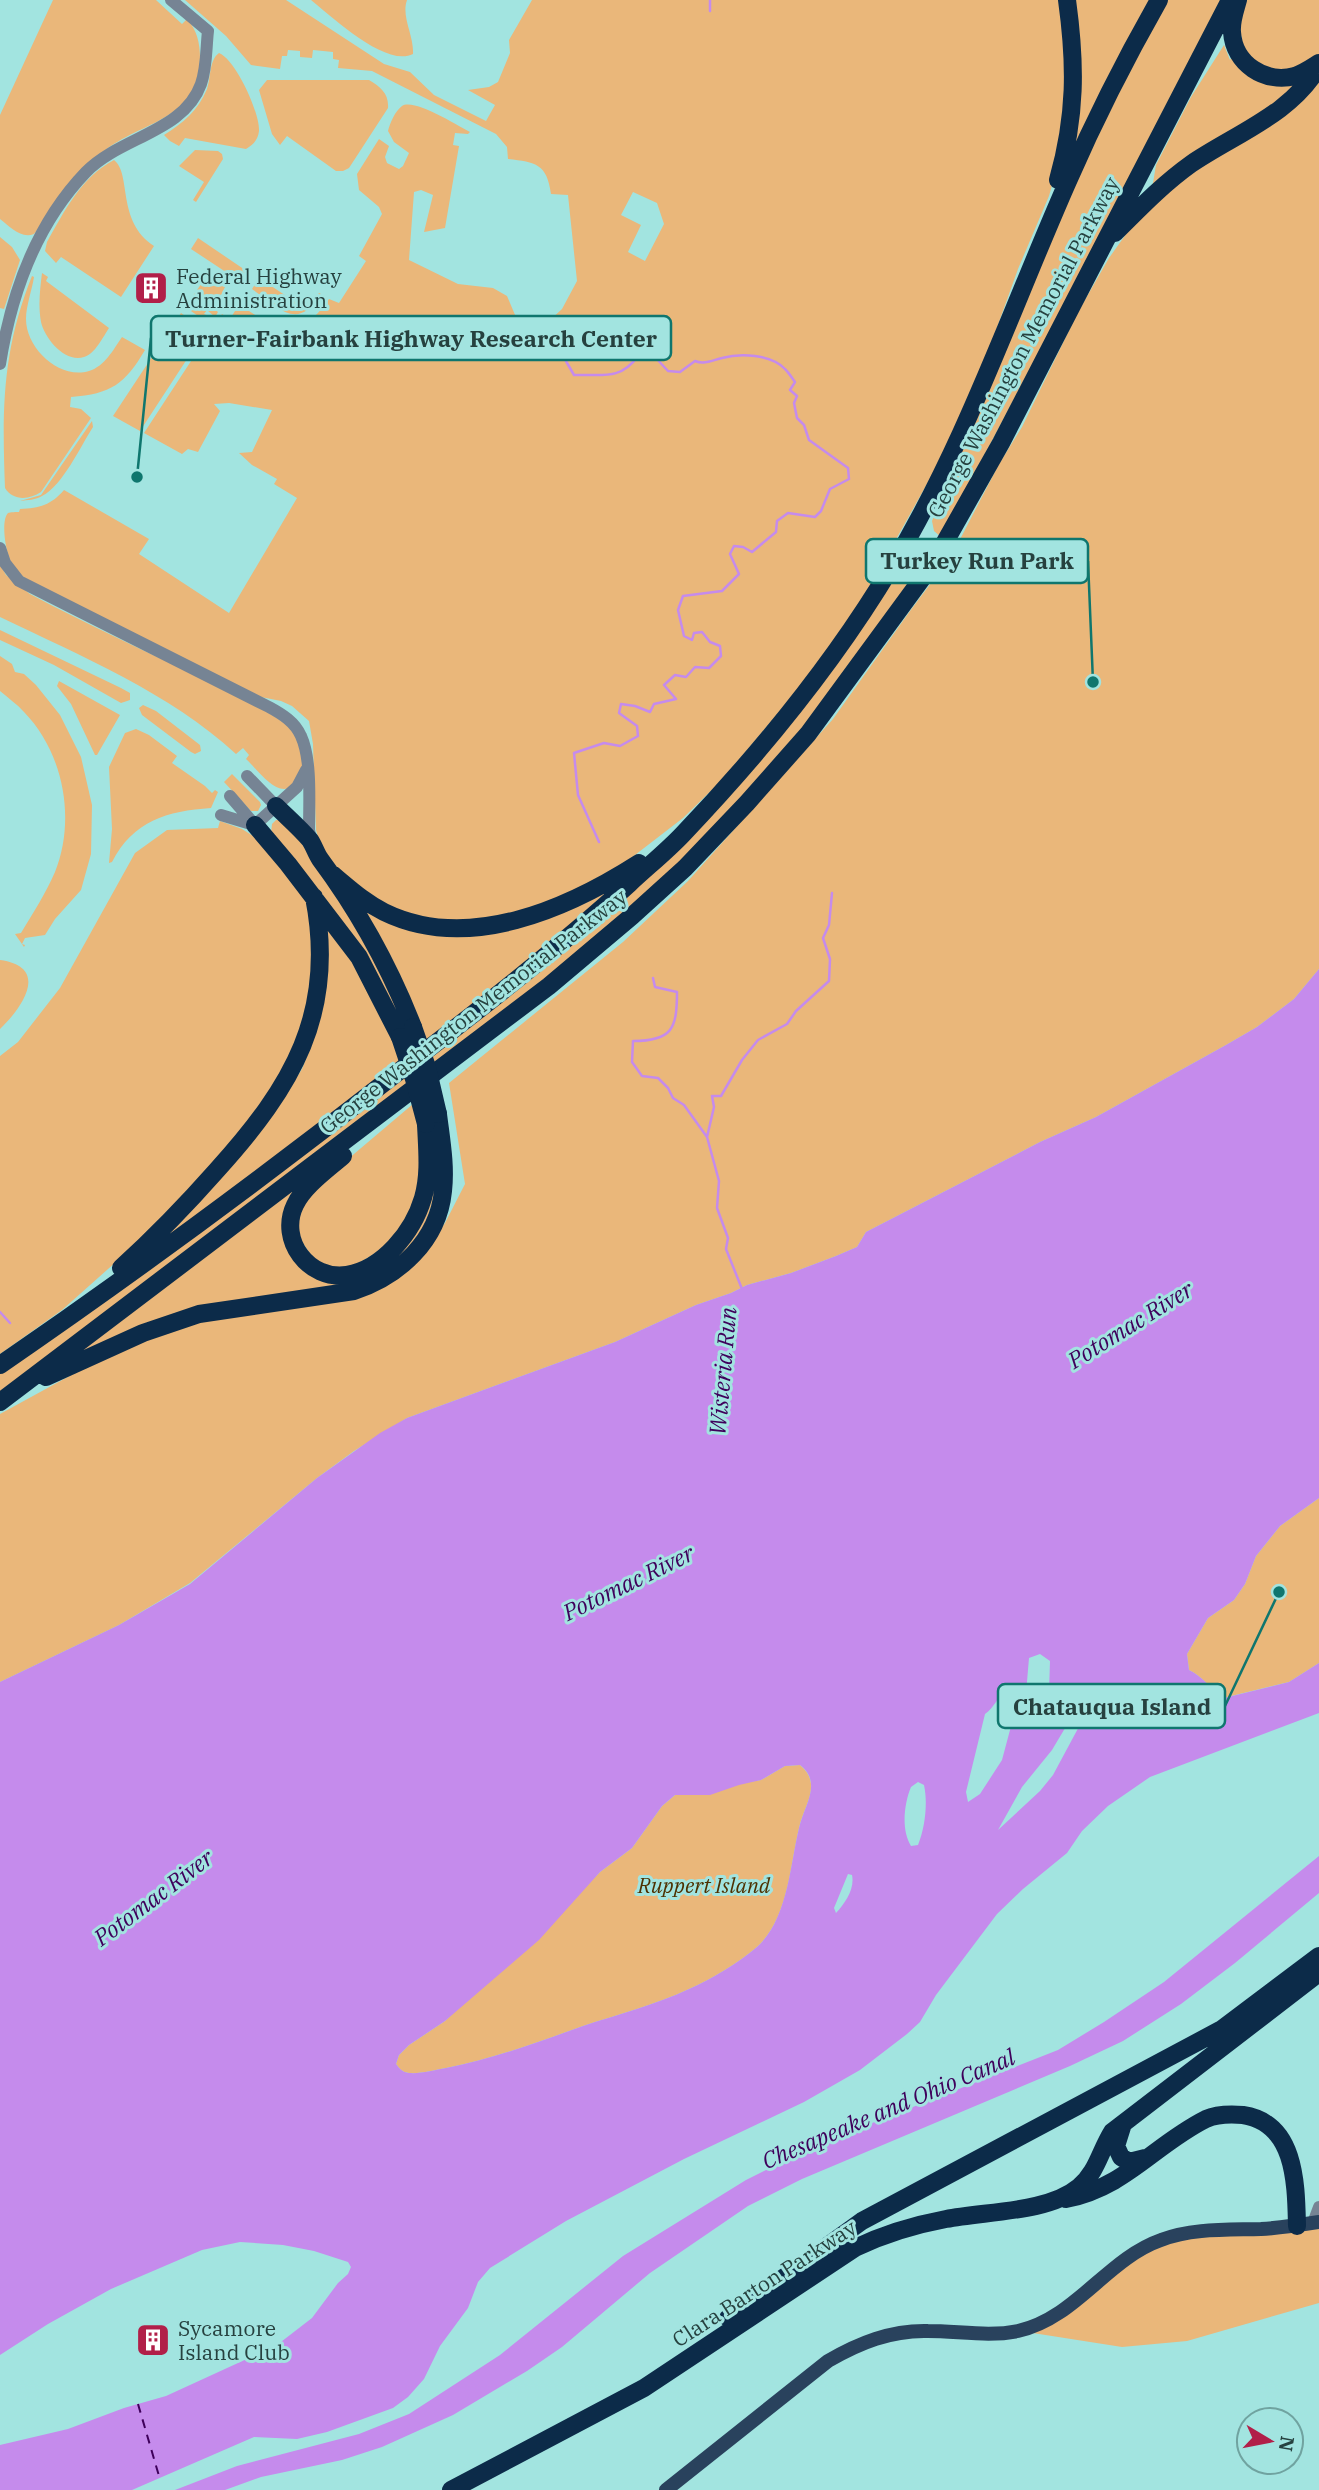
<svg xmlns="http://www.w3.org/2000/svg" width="1319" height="2490" font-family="'IBM Plex Serif',serif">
<rect width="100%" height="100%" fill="#a2e4e0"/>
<path fill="#eab77a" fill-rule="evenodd" d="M53,0H156L182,24L187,19C197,30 200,43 200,58C198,122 142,120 103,152C94,160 86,171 78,180C64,198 48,216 34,234C21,239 10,227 0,219V115Z
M185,0H286L384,64L410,72L434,95L486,121L495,105L468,90L489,87L498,82L510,53L509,40L532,0H1063L1072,62L1062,150L1049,196L1018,269L990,347L942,457L861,602L817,667L721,781L683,818L622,865L581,892L491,921L450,922L411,917L379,905L332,864L320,844L316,830L313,744L309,721L292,706L281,701L256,696L47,591C36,584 23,579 15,569C6,559 0,521 8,513C10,512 17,512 19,512L20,509C40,508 51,505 64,490L149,539L139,554L229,613L297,498L274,484L277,479L252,465L239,453L252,452L272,410L229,403L214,404L220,411L198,452L188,449L182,454L144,433L210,332L220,338L223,333L214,326L222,314L230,319L235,311L232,309L238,298L242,300L244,296L251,301L249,311L268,323L276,317C302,333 314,320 329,299L339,303L366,261L359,256L382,214L379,207L359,190L357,174L379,139L389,146L385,157L387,163L399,169L403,166L409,153L394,142L388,131C390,123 395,111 402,106C414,98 458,126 470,132L468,134L455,133L453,145L459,146L445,228L424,232L433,195L421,190L414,192L409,260L458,284L493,288L507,296L518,322L535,334L562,309L577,281L568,195L551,194C547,164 536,162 508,159L507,147L496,134L372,71L338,68L339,60L333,59V52L313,50L312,58L300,57V51L288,50L287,56H282L280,69L251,65L226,36ZM633,192L657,203L664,224L645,261L628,252L641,225L621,215Z
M311,0H407C401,17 414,35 413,54C386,68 331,16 311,0Z
M1074,0H1153L1068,163Z
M1167,0H1225L941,537L934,531L932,521L1085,155Z
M1245,0H1319V969L1294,999L1257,1027L1226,1045L1096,1117L1040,1142L866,1232L857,1247L836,1256L791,1273L747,1285L731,1293L696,1305L615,1342L407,1418L354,1451L317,1478L190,1583L119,1625L0,1682V1414L117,1350L174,1325L327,1303L425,1250L445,1223L465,1184L449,1083L623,942L688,881L833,719L910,611L931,583L939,580L999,464L1022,427L1078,312L1109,258L1129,230L1153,183L1156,165L1191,97L1224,45L1230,60L1242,39L1238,24Z
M219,53C236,60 260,113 259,131C258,140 253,145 246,149L185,138L179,146L170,141L164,135C183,123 198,111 207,89C211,78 209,60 219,53Z
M267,80H369C381,87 389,94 388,108L349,168L343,171H336L287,136L280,145L272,134L259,90Z
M195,150L218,151L222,154L223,159L196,202L193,200L204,182L179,166Z
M114,160C132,174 116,221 154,246L121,297L61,257L56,263L45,251L47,242C64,212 81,177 114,160Z
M0,237L12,247L20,260L4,309L0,308Z
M198,238L251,274L244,284L191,249Z
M42,273L48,277L46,281L109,328C103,337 95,354 84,357C65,363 45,339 41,322C38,306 40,289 42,273Z
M32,276L34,277C32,290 26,306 26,319C26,348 59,380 89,371C105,366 113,350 122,337L145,350C125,384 111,394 71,397L70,407L81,409L91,418L41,492C29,500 13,501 5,488C2,409 2,351 32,276Z
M209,277H214L226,285L218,301L215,299L211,306L218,312L215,317L207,310L204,314L214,318L210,324L185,307L204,280Z
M259,278L297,303L301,297L312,303L319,293L321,294C297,332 280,308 252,289Z
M181,313L206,330L140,431L113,416Z
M92,421L93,427C80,447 63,485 42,496C36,500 27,500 20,501L41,495Z
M921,540L932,542L935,546L835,692L691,854L605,930L508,1008L0,1392V1371L163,1256L695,827L912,549Z
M0,564L6,575L30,594C88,625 148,652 207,681C233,695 263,707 287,725C299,735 308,757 301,773C285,810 261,773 246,759L249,755L243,748L236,754C170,693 81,656 0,617Z
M0,630L121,688L130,693V700L121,703L54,665L0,640Z
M0,656L12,664L15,672L24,674L36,685L60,715L81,757L92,805L91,854L81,890L55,919L45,935L25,938L22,944L25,945L24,947L15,934L21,933C33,913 46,893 55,872C76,820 64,753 24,712C17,704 8,698 0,691Z
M59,681L120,715L97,755H95L71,704L57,686Z
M143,705L156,711L200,745L201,751L195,754L191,752L142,715L139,708Z
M136,729L149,735L177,756L172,763L205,786L212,793L215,790L218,792L211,808C167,811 133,821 112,862L109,863L112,829L109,767L125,733Z
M232,774L260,802L261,805L258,811H251L224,782Z
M276,820H281L287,824L336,888L362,930L407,1029L271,833L272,824Z
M220,821L242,829L258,839L309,901L315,925L312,996L281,1080L220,1157L135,1245L62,1310L0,1354V1056L18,1042L60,988L135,853L167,830L218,828Z
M612,889L529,963L426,1046L354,898L454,931Z
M326,924L352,955L381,1005L402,1064L142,1259L281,1102L302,1069L311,1046Z
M0,960C51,967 22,1008 0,1029Z
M413,1104C418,1126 426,1152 421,1174C419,1186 411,1216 405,1225C390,1246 337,1288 313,1261C306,1253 300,1239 294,1229L300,1204L315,1187Z
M333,1158L286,1218L325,1276L390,1254L432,1170L438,1184L424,1229L408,1252L366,1282L286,1295L75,1357L91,1342Z
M1319,1498V1663L1289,1682L1223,1698C1211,1689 1203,1677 1189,1670L1187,1654L1208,1618L1234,1600L1245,1584L1256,1556L1280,1526Z
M800,1765C823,1784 804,1805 799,1828C790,1866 788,1919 757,1947C738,1963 712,1979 689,1989C655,2005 619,2014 583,2026C538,2042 493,2059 446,2068C434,2070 421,2074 409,2073C402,2072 400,2069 396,2064L399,2055L409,2045L445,2021L568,1905L600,1872L632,1848L662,1806L675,1795L761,1780L785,1766Z
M1319,2222V2303L1187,2341L1122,2347L1020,2331L1161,2240Z"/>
<path fill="#c58bec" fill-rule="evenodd" d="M1319,969V1498L1280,1526L1256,1556L1245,1584L1234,1600L1208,1618L1187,1654L1189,1670C1203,1677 1211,1689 1224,1698L1289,1682L1319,1663V1713L1150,1777L1108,1806L1082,1831L1067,1853L1023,1889L997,1914L936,1995L920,2022L907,2034L860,2070L804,2102L684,2159L566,2221L490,2268L478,2282L468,2308L440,2346L424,2379L408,2397L393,2408L327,2432L297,2439L254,2437L132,2490H0V2445L68,2429L124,2408L166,2396L277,2345L312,2318L338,2283L348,2274L351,2267L348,2262L314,2251L283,2245L240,2242L202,2250L111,2289L48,2324L0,2355V1682L119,1625L190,1584L317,1478L380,1433L407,1418L615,1342L696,1305L731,1293L747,1285L791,1273L836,1256L857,1247L866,1232L1040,1142L1096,1117L1226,1045L1257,1027L1294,999ZM1040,1654L1050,1661L1049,1692L1028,1720L1024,1717L1029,1658ZM1007,1689L1013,1692L1018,1700L1002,1760L980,1794L968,1802L966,1792L985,1714C995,1707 997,1697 1007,1689ZM1086,1699L1090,1701L1089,1708L1053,1775L1040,1791L998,1830L1022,1787L1052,1750L1080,1703ZM800,1765C823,1783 804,1805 799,1828C790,1865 788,1919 757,1947C738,1963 712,1979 689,1989C655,2005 619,2014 583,2026C538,2042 493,2059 446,2068C434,2070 421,2074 409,2073C402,2072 400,2069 396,2064L399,2055L409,2045L445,2021L539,1940L600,1872L632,1848L662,1806L675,1795H710L739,1785L761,1780L785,1766ZM918,1782L924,1785C928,1803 925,1828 918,1845L911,1846C901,1830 904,1804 911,1787ZM848,1874L852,1875C855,1889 845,1903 836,1913L834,1908Z
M1319,1856V1893L1235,1963L1181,2004L1123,2041L1070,2066L802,2179L748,2206L650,2273L562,2347L527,2371L453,2415L382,2447L342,2460L261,2477L225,2490H175L237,2466L359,2434L409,2414L500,2355L623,2256L746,2180L816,2145L1058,2050L1104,2022L1164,1982Z"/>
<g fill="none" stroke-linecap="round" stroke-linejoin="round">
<path stroke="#c58bec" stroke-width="2.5" d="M710,11V0
M540,322L552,337L574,375C602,374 620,381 638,356L655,357L668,371L680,372L695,361C704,365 713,360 722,358C740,353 771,354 785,369C789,373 792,378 795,382L790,390L797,396L794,403L797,418L804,425L809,440L848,468L849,479L830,489L821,511L815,517L788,513L777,521L776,532L752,552L743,547L734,546L730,554L739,574L722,591L683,596L678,610L684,636L692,640L694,633L702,632L710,642L720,646L721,656L709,668L695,667L686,677L675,675L664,685L676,699L654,704L650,712L635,706L621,704L619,713L637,726L638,736L620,746L604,743L574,753L578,795L599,842
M653,978L655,987L677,992C677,1029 672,1041 633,1041L632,1062L642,1076L658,1078L668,1088L673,1098L684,1105L707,1137L719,1181L717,1208L728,1238L726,1249L742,1289
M707,1137L714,1107L712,1096H721L742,1060L758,1040L787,1024L796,1011L829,981L830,959L823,938L829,925L832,893
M0,1312L10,1323"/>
<path stroke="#3f005b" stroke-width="2" stroke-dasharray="9 7" stroke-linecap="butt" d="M138,2404L159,2476"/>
<path stroke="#768494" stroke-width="12" d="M0,364C11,295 36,224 86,172C120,137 184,132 201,84C207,67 206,48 208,31L171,0
M0,548L5,563L19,581L269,707C282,714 295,722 301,736C312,760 309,803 309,830L311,840
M247,776L276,806
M230,796L255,825
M221,815L254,825
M255,825L297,787L306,770
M1313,2223L1319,2207"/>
<path stroke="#29425d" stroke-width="14" d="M666,2490L828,2361C859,2343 891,2330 928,2331C958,2331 989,2337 1018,2331C1076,2318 1107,2259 1161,2240C1192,2228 1228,2230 1261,2229C1280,2228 1300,2225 1319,2222"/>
<path stroke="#0c2b49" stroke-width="18" d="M1238,0C1235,11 1231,21 1232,32C1234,64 1265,84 1295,76C1304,73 1311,68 1319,63
M1058,180C1076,116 1076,65 1067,0
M1115,233C1140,208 1163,184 1191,164C1235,134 1292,114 1319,66
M276,806C287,817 300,828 310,840C314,846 316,853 320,859C358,910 390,968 413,1027
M255,825L288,864L359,957L400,1037
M332,874C349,888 364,902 384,912C468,953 567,909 639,863
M343,1156C327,1170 304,1186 295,1205C278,1240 309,1281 347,1275C383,1269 413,1232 423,1198C430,1174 427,1149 426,1124
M121,1268C155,1237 187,1204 217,1170C292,1087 337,1013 314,897
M0,1365C134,1273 265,1176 393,1076C474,1014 554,952 629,884C647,867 666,852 683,834C761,752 834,663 892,566C965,445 1011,310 1068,181C1095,119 1126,58 1159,0
M46,1377L143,1333L199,1314L354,1291C399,1276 438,1241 443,1191C446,1165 441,1139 438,1114
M0,1402L549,986L632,916L685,868L747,803L808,734L932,565L1001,443L1230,0
M1122,2127L1116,2146L1121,2157L1129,2162L1145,2158
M1066,2199C1126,2187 1154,2145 1206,2119C1217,2114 1231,2114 1243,2115C1296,2123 1296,2184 1297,2226
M728,2318L862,2221L1222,2029L1319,1956
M451,2490L644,2388L855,2248C884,2234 914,2225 946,2219C985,2211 1048,2213 1079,2187C1097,2172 1100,2151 1112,2132L1319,1973"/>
<path stroke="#0c2b49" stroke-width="18" d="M413,1027L427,1067L438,1114
M400,1037L414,1079L426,1124"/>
</g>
<defs>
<g id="building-square" transform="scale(1.75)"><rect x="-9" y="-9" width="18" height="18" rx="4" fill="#b11f49" stroke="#a2e4e0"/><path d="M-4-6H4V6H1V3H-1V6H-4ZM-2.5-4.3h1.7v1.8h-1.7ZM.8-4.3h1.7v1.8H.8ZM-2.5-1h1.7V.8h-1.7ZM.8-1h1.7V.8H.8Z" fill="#fff"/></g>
</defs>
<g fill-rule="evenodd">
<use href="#building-square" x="151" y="288"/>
<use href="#building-square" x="153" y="2340"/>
</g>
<g text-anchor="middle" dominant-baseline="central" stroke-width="6" stroke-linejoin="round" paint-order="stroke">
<g font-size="21" fill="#26413f" stroke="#a2e4e0" text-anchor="start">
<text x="176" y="276">Federal Highway<tspan x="176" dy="24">Administration</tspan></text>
<text x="178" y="2328">Sycamore<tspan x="178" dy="24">Island Club</tspan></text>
</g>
<g font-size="21" fill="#26413f" stroke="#a2e4e0">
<text transform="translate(1023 347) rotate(-62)">George Washington Memorial Parkway</text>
<text transform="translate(473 1011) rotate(-38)">George Washington Memorial Parkway</text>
<text transform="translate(764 2283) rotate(-33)">Clara Barton Parkway</text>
</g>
<g font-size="21" font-style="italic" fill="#4e3001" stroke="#a2e4e0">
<text x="704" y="1885">Ruppert Island</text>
</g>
<g font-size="23" font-style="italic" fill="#3f005b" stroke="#a2e4e0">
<text transform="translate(1130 1324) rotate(-32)">Potomac River</text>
<text transform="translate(722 1371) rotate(-85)">Wisteria Run</text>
<text transform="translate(628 1582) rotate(-26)">Potomac River</text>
<text transform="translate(153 1897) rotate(-37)">Potomac River</text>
<text transform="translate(888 2108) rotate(-23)">Chesapeake and Ohio Canal</text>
</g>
</g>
<path fill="none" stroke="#0f766e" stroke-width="2.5" d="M137 477L151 338M1093 682L1088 561M1279 1592L1225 1706"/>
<g fill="#0f766e" stroke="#a2e4e0" stroke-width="2.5">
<circle cx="137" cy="477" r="7"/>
<circle cx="1093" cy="682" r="7"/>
<circle cx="1279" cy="1592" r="7"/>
</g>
<g fill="#a2e4e0" stroke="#0f766e" stroke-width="2.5">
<rect x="151" y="316" width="520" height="44" rx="7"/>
<rect x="866" y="539" width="222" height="44" rx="7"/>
<rect x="998" y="1684" width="227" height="44" rx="7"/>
</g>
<g font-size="23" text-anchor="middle" font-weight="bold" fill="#26413f">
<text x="411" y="347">Turner-Fairbank Highway Research Center</text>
<text x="977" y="569">Turkey Run Park</text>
<text x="1112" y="1715">Chatauqua Island</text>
</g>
<g transform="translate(1270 2441) rotate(100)"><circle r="33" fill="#a2e4e0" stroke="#70a3a0" stroke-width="2"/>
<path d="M0-5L12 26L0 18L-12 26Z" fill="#b11f49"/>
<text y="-10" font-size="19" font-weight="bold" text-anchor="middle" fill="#26413f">N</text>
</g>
</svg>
